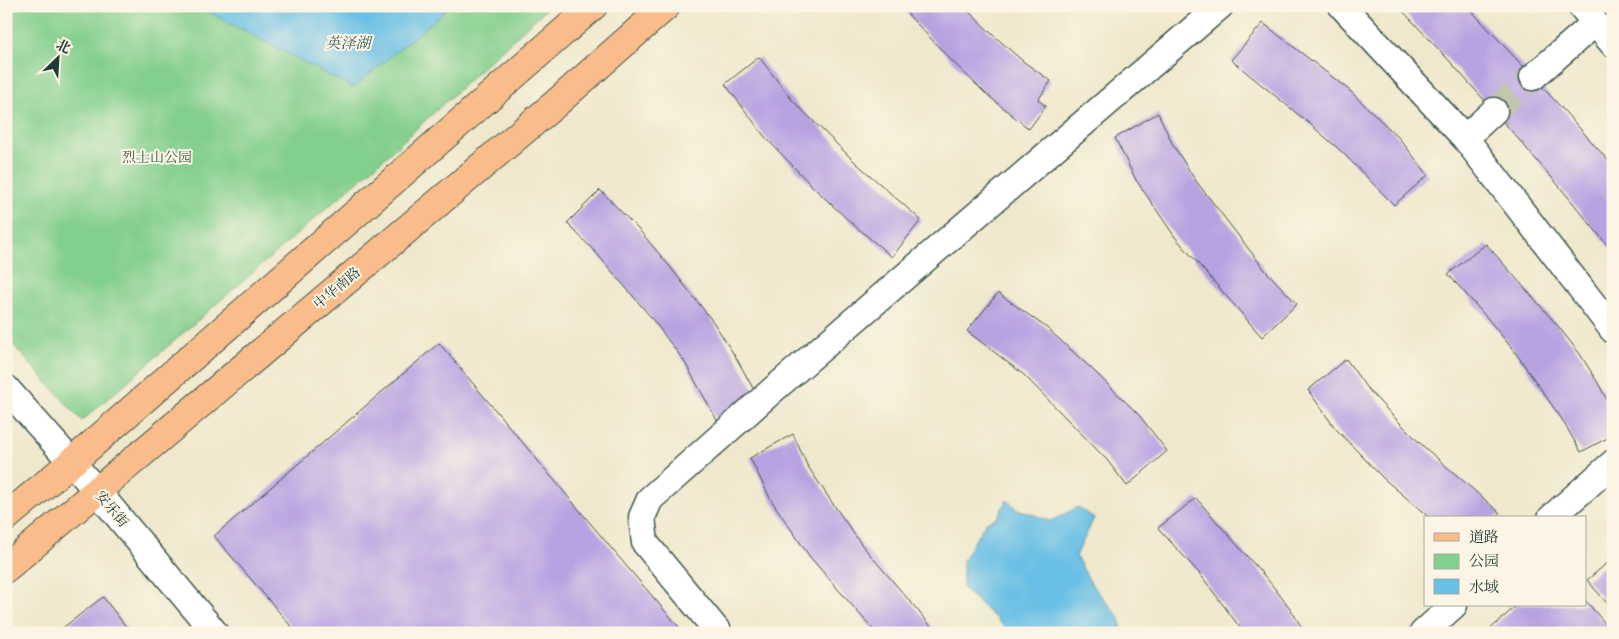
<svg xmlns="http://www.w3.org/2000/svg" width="1619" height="639" font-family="'IM FELL Great Primer','Noto Serif SC',serif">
<rect width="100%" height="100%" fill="#fcf5e5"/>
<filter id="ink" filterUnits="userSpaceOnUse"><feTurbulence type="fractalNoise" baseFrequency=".02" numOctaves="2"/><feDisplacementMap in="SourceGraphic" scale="10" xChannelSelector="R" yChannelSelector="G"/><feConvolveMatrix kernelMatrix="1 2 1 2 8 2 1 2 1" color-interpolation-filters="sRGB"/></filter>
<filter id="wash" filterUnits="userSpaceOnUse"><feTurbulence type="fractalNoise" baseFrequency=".0096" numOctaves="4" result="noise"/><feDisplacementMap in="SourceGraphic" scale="20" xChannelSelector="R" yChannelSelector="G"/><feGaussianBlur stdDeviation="1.12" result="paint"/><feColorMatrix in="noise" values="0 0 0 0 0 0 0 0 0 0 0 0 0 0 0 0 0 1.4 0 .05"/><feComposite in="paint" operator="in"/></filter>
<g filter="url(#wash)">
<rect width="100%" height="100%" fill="#efe8cc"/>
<path fill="#83cf8d" stroke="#518660" d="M6,6H549L389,154L82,421L6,337Z"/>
<path fill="#69bfe5" stroke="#447e8c" d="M170,6H451L353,88L209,12Z
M1007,500L1018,509L1051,521L1078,507L1094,518L1076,556L1092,585L1120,618L1122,633H1011L963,588V560L986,522L997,518Z"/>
<g id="blocks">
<path fill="#b7a2e2" d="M900,6H963L993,35L1024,62L1051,81L1038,100L1046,106L1029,129L985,93L950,59Z
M1398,6H1467L1559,105L1613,166V252L1559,186L1494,111L1445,56Z
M1263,23L1349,90L1399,138L1428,175L1394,205L1342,152L1310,124L1231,60Z
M759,57L792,100L856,163L921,220L892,257L848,220L813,187L765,137L725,84Z
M1158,113L1173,145L1196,181L1265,270L1297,304L1262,337L1175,237L1136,180L1115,138Z
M600,190L640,231L671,268L714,323L738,361L759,399L718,422L684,361L650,316L598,255L567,223Z
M1486,244L1558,326L1580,354L1598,383L1613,411V435L1581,452L1561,418L1515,352L1489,320L1448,274Z
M998,293L1047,328L1094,371L1139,415L1167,451L1127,486L1107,460L1024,375L967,331Z
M439,343L617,555L684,633H297L214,536Z
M1346,359L1366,387L1393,416L1423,446L1500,513L1495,518H1430L1383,478L1335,428L1308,390Z
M793,434L807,465L831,501L861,544L937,633H876L810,557L771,500L750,458Z
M1196,498L1268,580L1290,608L1305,633H1244L1200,574L1158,528Z
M1613,558V610L1587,580Z
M103,597L131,633H56Z
M1585,600L1610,629L1606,633H1486L1517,605H1585Z"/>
</g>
</g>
<g filter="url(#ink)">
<use href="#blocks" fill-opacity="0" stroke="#3e574b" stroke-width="1"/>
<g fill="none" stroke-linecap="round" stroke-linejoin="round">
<path stroke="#c5c6ae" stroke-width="26" stroke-dasharray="26 13" stroke-linecap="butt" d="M1494,111L1533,77"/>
<g stroke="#3e574b" stroke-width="29">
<path id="minor" d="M1342,6L1465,138L1613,330
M1581,6L1613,44
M1533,77L1595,23
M1465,138L1494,111
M6,388L97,491L215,633
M1551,518L1613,463
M719,633L645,543L642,517L650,499L774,389L1220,6
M1423,633L1454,605"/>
</g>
<g stroke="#3e574b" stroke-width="30">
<path id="major" d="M6,517L72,462L593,6
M6,568L554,105L666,6"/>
</g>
<use href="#minor" stroke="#fff" stroke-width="26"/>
<use href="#major" stroke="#fabc8b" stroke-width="28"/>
</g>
</g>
<g text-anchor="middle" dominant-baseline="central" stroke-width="4" stroke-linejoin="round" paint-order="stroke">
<g font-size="14" fill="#335a46" stroke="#fcf5e5">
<text x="157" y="157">烈士山公园</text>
</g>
<g font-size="14" fill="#1f3d34" stroke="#fcf5e5">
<text transform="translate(337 288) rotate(-40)">中华南路</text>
<text transform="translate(112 509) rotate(50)">安乐街</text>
</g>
<g font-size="15" font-style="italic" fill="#325e60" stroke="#fcf5e5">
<text x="348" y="43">英泽湖</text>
</g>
</g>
<rect width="1619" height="639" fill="none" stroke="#fcf5e5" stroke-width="25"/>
<rect x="1424" y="516" width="162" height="90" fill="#fcf5e5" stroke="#a4ab9e"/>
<rect x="1434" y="533" width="25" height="8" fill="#fabc8b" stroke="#a4ab9e"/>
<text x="1469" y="542" font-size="15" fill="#1f3d34">道路</text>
<rect x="1434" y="554" width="25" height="15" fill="#83cf8d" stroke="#a4ab9e"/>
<text x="1469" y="566" font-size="15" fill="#1f3d34">公园</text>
<rect x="1434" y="579" width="25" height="15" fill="#69bfe5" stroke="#a4ab9e"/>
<text x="1469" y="592" font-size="15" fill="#1f3d34">水域</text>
<g transform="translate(58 58) rotate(25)" stroke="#fcf5e5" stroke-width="4" paint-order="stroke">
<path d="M0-4L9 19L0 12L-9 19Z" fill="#1f3d34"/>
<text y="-8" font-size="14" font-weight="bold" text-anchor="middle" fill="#1f3d34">北</text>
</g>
</svg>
